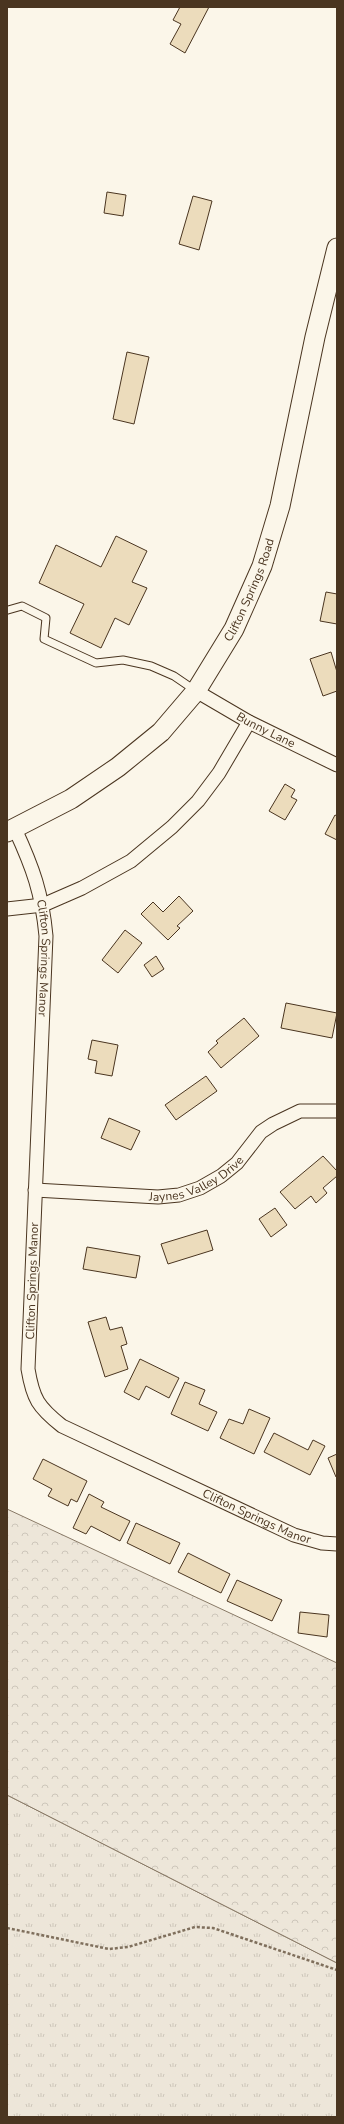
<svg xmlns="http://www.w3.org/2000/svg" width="344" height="2124" font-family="'Nunito Sans',sans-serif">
<defs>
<pattern id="grass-tufts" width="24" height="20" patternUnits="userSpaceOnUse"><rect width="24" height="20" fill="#ede6d9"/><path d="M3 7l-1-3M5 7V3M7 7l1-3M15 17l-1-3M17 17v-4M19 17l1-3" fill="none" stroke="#cdc6ba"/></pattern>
<pattern id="forest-crowns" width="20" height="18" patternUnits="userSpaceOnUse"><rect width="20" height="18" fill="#ede6d9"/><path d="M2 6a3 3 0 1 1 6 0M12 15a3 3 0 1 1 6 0" fill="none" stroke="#cdc6ba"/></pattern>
</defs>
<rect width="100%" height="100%" fill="#fbf6e9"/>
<path fill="url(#grass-tufts)" stroke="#887966" d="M7,1795L337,1963V2117H7Z"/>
<path fill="url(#forest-crowns)" stroke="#887966" d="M7,1509L337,1663V1963L7,1795Z"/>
<path fill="#ecdcbc" stroke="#4a3520" d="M180,7H209L185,53L170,44L181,24L173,20Z
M107,192L126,195L123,216L104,213Z
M193,196L212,201L199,250L179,244Z
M127,352L149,357L134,424L113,419Z
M116,536L147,551L132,582L147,588L129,625L115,618L101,648L70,633L84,604L39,583L56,545L101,567Z
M326,592L337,594V624L320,621Z
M331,652L337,672V691L323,696L310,659Z
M285,784L295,790L291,797L297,800L285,820L269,811Z
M335,815L337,816V840L325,834Z
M179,896L193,911L177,926L180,928L168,940L141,914L153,902L163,912Z
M125,930L142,943L118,973L102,960Z
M156,956L164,969L152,977L144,965Z
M286,1003L337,1013L332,1038L281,1028Z
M244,1018L259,1036L221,1068L208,1052L218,1043L216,1041Z
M92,1040L118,1045L112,1076L95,1073L97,1061L88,1059Z
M206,1076L217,1091L176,1120L165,1105Z
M109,1118L140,1131L131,1150L101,1138Z
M323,1156L337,1171V1176L323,1188L327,1193L316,1203L311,1196L295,1209L280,1192Z
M275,1208L287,1225L271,1237L259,1219Z
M207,1230L213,1250L168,1264L161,1244Z
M87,1247L140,1256L136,1278L83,1269Z
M106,1317L110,1330L122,1327L127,1344L121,1346L128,1369L105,1377L88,1322Z
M140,1359L179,1378L169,1398L146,1386L139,1400L124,1392Z
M185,1382L205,1390L199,1404L217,1412L208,1431L171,1414Z
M249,1409L270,1418L254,1454L220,1438L229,1419L243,1424Z
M274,1433L308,1450L313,1440L325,1446L310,1475L264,1452Z
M337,1454V1477H336L328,1458Z
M43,1459L87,1481L77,1502L71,1499L68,1506L48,1496L52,1489L33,1479Z
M89,1494L104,1502L101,1507L130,1521L120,1541L91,1526L86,1534L73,1528Z
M136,1523L180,1543L170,1564L127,1543Z
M188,1553L230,1574L221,1593L178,1572Z
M237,1580L282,1600L272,1621L227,1601Z
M300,1612L329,1615L327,1637L298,1633Z"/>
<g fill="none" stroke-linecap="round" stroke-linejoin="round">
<g stroke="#4a3520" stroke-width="9">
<path id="lane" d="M8,610L22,606L46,618L44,639L96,663L123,660L151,666L174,676L196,691"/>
</g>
<g stroke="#4a3520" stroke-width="15">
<g id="street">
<path id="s1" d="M196,691L249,722L337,765"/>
<path id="s2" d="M15,829C33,868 42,893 46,936L28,1369C33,1399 38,1407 62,1426L294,1535L322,1543L337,1544"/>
<path d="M7,909L43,905L82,888L131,861L172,827L198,801L219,773L249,722"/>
<path id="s3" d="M35,1190L158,1197L179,1195L200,1188L221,1176L237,1163L261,1132L273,1124L300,1111H337"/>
</g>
</g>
<g stroke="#4a3520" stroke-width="21">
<g id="secondary">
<path id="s4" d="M7,832L71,799L118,767L161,732L196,691L234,629L262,566L280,506L315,337L337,248"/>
</g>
</g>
<path stroke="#7f6f5c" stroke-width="2.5" stroke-dasharray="3 2" stroke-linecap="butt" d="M7,1928L109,1949L128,1947L195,1927L213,1928L337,1970"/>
<use href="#lane" stroke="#fbf6e9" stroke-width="7"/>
<use href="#street" stroke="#fbf6e9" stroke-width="13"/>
<use href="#secondary" stroke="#fbf6e9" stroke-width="19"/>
</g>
<g text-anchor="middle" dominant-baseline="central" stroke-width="3" stroke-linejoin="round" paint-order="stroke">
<g font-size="12" fill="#4a3520" stroke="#fbf6e9">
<text stroke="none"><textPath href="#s4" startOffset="353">Clifton Springs Road</textPath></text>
<text stroke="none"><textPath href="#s1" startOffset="80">Bunny Lane</textPath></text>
<text stroke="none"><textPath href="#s2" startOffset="134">Clifton Springs Manor</textPath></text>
<text stroke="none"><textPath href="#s3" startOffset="166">Jaynes Valley Drive</textPath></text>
<text transform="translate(32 1281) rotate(-88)">Clifton Springs Manor</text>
<text stroke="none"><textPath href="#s2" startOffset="829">Clifton Springs Manor</textPath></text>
</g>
</g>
<rect width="344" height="2124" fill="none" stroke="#4a3520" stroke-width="16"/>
</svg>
